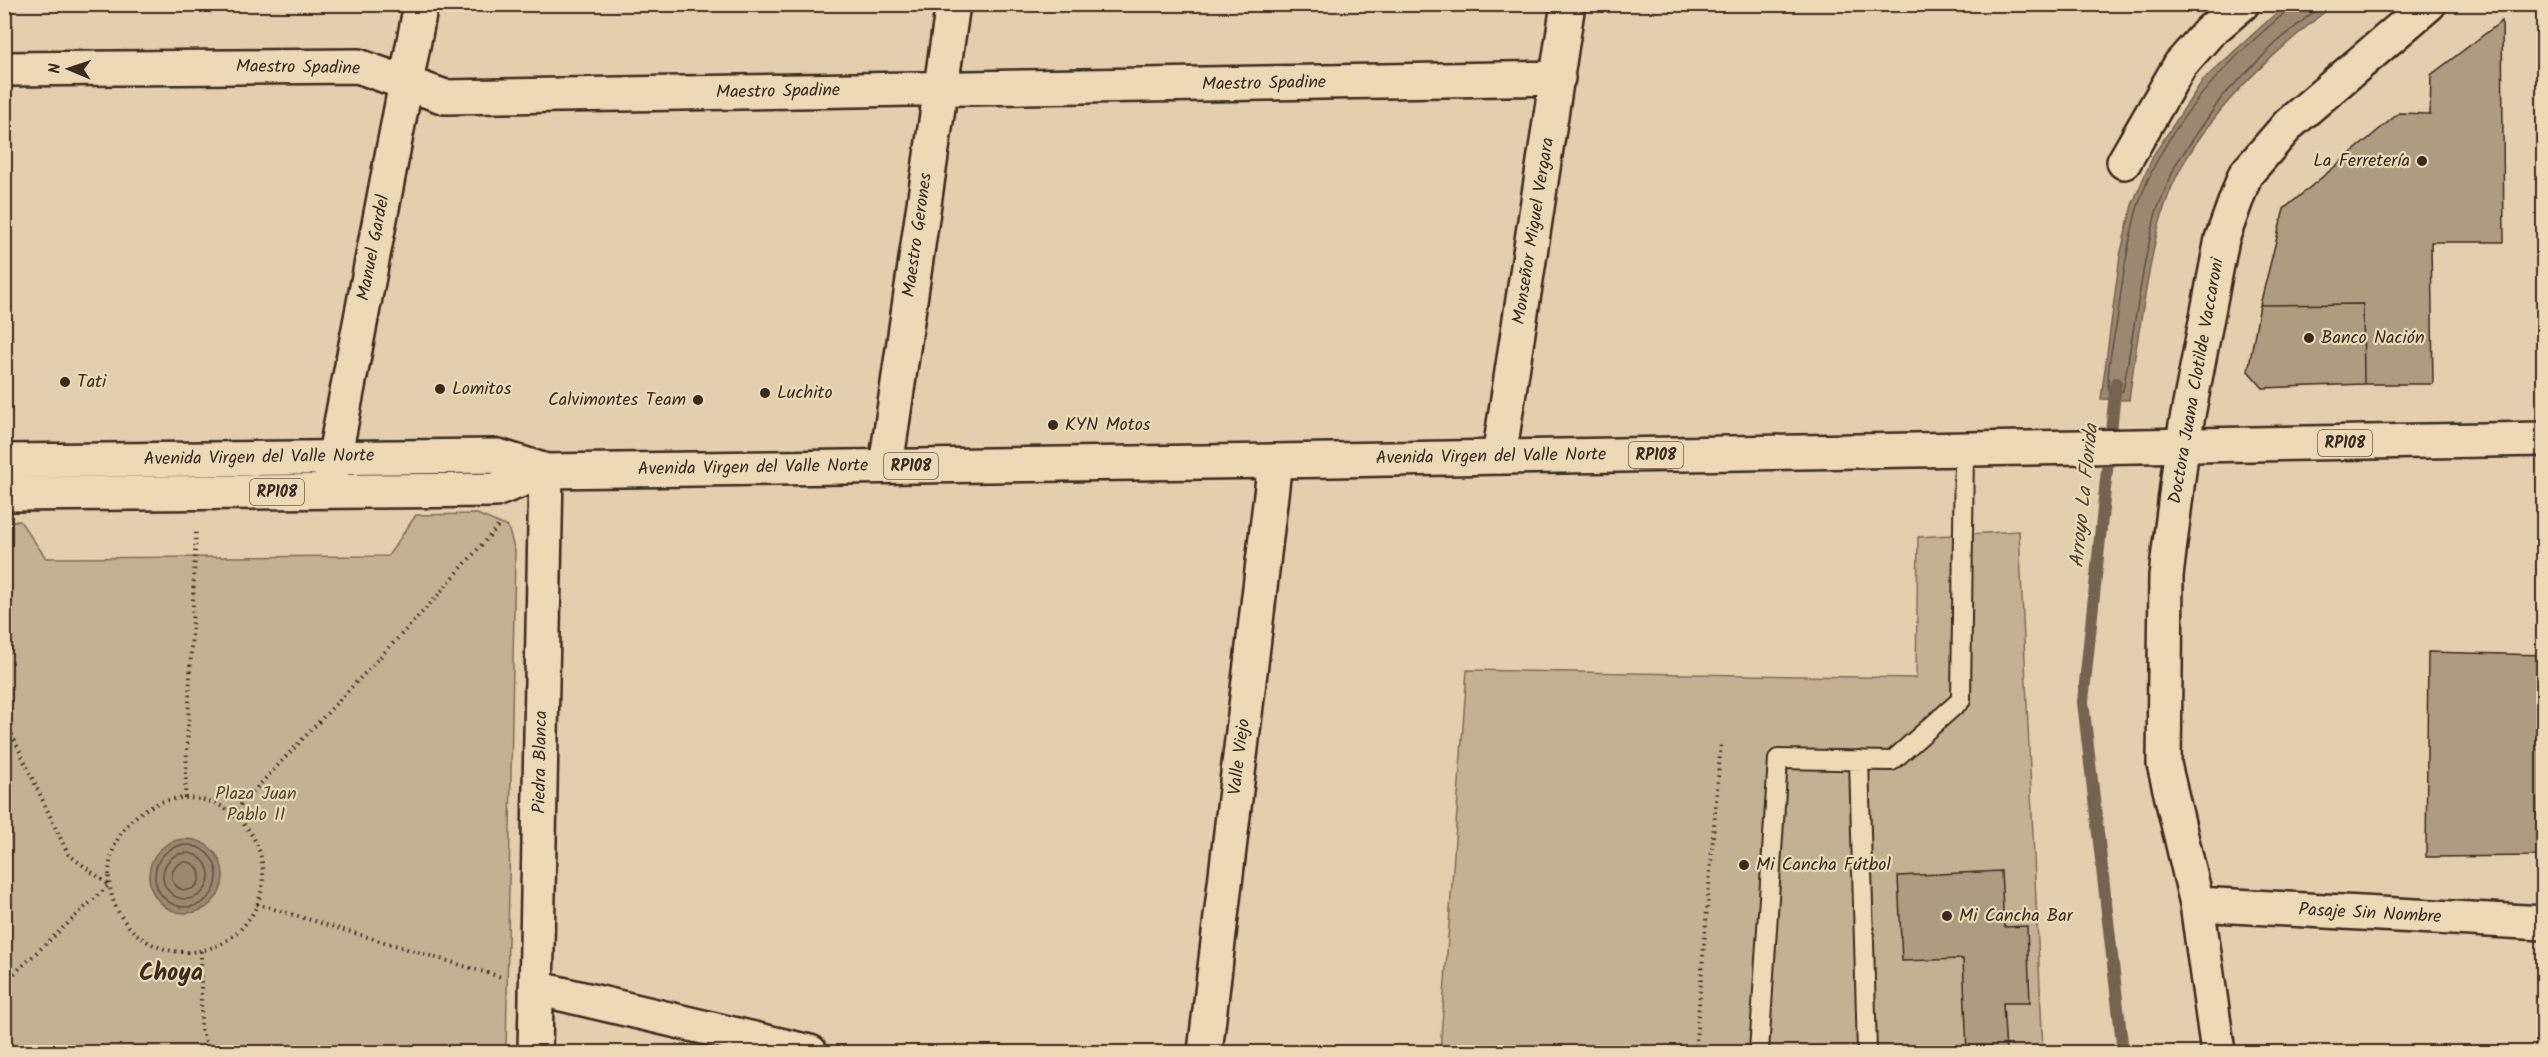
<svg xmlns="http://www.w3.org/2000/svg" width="2548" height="1057" font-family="Kalam,sans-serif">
<rect width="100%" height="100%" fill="#e3ceae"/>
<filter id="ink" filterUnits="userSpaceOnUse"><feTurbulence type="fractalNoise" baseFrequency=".0167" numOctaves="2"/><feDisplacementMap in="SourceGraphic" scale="12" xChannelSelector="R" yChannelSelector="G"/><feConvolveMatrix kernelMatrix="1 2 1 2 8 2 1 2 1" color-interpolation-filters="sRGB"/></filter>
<g filter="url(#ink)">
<path fill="#c4b093" stroke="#806d58" stroke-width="1.5" d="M477,514L508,527L515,551L506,1052H5L4,521H20L46,558L388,556L416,515Z
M2019,531L2043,1052H1440L1467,670L1916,678L1918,537Z"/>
<path fill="#9c8871" stroke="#756250" stroke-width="1.5" d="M2285,5H2333C2275,52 2219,100 2182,166C2159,207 2152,256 2144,301C2138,334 2133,367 2129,400L2101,399L2120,256L2132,205L2154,154L2203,80Z
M149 876a37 37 0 1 1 74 0a37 37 0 1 1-74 0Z"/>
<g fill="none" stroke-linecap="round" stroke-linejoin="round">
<path stroke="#62503f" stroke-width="1.5" d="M2289,4L2286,12C2223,64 2162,128 2137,209C2127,246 2122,283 2117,321C2114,338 2104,379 2110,393L2123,391L2145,261L2156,212L2176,164L2222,97L2276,43L2323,4
M155 876a31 31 0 1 1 62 0a31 31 0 1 1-62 0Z
M163 876a23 23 0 1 1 46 0a23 23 0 1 1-46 0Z
M172 876a14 14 0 1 1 28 0a14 14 0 1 1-28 0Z"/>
<path stroke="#756250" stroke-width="12" d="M2116,383L2083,702L2123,1052"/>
</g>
<path fill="#af9b80" stroke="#3b2a1e" stroke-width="1.5" d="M2502,21L2504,242H2431L2433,384H2364L2363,304L2260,305L2284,209L2399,113L2430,114L2431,75Z
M2363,304L2364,384L2263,388L2248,371L2260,305Z
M2428,652L2544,655V856L2426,857Z
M2001,871L2004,927L2027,926L2030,1003H2003L2006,1052H1967L1963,959L1902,961L1898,876Z"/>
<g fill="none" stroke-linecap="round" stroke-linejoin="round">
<g stroke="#3b2a1e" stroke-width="22">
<path id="service" d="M1859,760L1867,1052
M1759,1052L1778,759L1892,761L1961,700L1964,449"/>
</g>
<g stroke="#3b2a1e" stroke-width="38">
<path id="minor" d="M4,69L358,66L445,97L1558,78
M2124,162L2180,65L2209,32L2242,4
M1499,457L1568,4
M886,466L953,4
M329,486L421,4
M2197,904L2544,923
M536,988L810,1052
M535,1052L546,471
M2218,1052L2197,904L2164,764L2166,576L2182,446L2222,239L2245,175L2289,124L2429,4"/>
</g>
<g stroke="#3b2a1e" stroke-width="38">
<path id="tertiary" d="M1205,1052L1275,461"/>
</g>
<g stroke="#3b2a1e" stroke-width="38">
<path id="primary" d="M4,461L498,456L546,471L1275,461L2544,439
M4,494L495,490L546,471"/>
</g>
<path stroke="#3b2a1e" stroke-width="4" stroke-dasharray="1.5 4.5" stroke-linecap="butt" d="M4,718L68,854L109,885L4,983
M185,798L196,529
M109 875a77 77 0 1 1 154 0a77 77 0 1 1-154 0Z
M232,814L431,603L498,526
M257,904L501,977
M201,951V1030L210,1052
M1695,1052L1721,742"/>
<use href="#service" stroke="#eed9b7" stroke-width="18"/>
<use href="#minor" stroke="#eed9b7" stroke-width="33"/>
<use href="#tertiary" stroke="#eed9b7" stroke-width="33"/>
<use href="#primary" stroke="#eed9b7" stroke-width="33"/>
</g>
</g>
<g fill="#3b2a1e" stroke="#eed9b7" stroke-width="2">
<circle cx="2422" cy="161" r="6"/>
<circle cx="2309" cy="338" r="6"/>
<circle cx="65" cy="382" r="6"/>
<circle cx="440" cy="389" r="6"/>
<circle cx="765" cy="393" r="6"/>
<circle cx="698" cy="400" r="6"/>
<circle cx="1053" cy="425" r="6"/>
<circle cx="1744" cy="865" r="6"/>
<circle cx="1947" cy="916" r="6"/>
</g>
<g text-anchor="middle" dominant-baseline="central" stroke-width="4.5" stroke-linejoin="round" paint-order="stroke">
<g fill="#eed9b7" stroke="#715e4c" stroke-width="1.5">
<rect x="2318" y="430" width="54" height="26" rx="4.5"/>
<rect x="1629" y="442" width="54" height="26" rx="4.5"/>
<rect x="884" y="453" width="54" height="26" rx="4.5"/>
<rect x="250" y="479" width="54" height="26" rx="4.5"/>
</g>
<g font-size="16" font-weight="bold" fill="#3b2a1e">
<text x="2345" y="443">RP108</text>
<text x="1656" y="455">RP108</text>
<text x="911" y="466">RP108</text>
<text x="277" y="492">RP108</text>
</g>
<g font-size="18" fill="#3b2a1e" stroke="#eed9b7">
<text transform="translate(298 68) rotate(1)">Maestro Spadine</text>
<text transform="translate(1264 84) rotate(-1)">Maestro Spadine</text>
<text transform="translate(778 92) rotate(-1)">Maestro Spadine</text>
<text transform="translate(1534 231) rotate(-81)">Monseñor Miguel Vergara</text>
<text transform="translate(918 235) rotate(-82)">Maestro Gerones</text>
<text transform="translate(374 248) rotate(-79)">Manuel Gardel</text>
<text transform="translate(2197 381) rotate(-80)">Doctora Juana Clotilde Vaccaroni</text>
<text transform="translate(1491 457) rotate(-1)">Avenida Virgen del Valle Norte</text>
<text transform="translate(259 458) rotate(-1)">Avenida Virgen del Valle Norte</text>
<text transform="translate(753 468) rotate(-1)">Avenida Virgen del Valle Norte</text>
<text transform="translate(1240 757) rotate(-83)">Valle Viejo</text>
<text transform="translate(541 762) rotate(-89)">Piedra Blanca</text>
<text transform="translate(2370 914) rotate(3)">Pasaje Sin Nombre</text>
</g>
<g font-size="18" fill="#3b2a1e" stroke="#eed9b7" text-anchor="start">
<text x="2410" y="161" text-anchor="end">La Ferretería</text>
<text x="2321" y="338">Banco Nación</text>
<text x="77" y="382">Tati</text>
<text x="452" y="389">Lomitos</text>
<text x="777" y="393">Luchito</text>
<text x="686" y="400" text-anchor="end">Calvimontes Team</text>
<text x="1065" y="425">KYN Motos</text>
<text x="1756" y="865">Mi Cancha Fútbol</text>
<text x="1959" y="916">Mi Cancha Bar</text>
</g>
<g font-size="18" fill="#564535" stroke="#eed9b7">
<text x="256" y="794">Plaza Juan<tspan x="256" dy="21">Pablo II</tspan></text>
</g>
<g font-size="20" font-style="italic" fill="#534233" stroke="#eed9b7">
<text transform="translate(2085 496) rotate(-84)">Arroyo La Florida</text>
</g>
<g font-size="24" font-weight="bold" fill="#3b2a1e" stroke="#eed9b7">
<text x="171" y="973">Choya</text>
</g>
</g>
<rect width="2548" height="1057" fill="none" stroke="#eed9b7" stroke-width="24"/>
<rect x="12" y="12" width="2524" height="1033" fill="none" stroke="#3b2a1e" stroke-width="2" filter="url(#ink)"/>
<g transform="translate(69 69) rotate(272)" stroke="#eed9b7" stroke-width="4.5" paint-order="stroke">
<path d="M0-4.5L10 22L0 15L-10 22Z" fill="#3b2a1e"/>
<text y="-9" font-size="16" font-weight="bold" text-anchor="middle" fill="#3b2a1e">N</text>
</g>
</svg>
